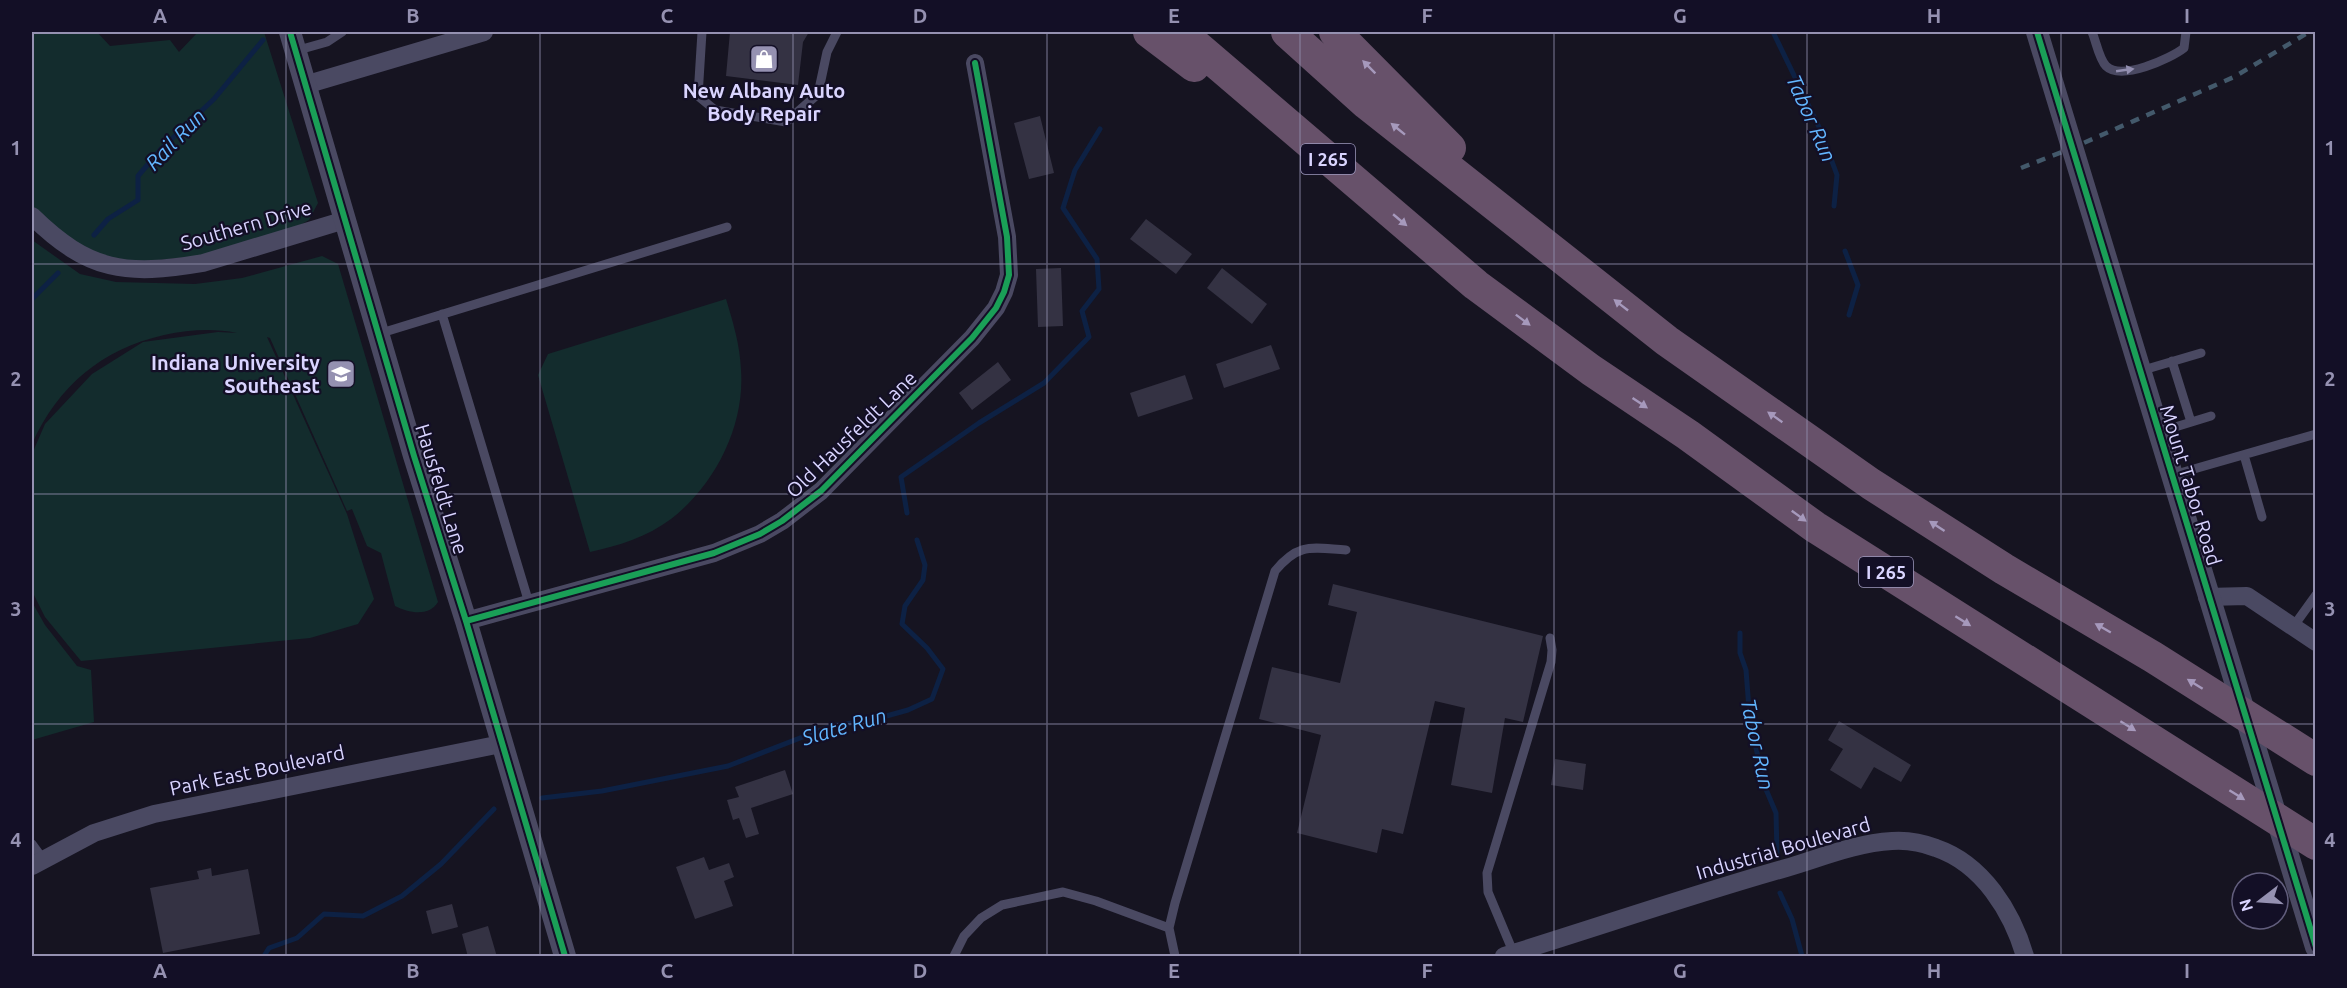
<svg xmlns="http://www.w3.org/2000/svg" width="2347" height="988" font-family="Ubuntu,sans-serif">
<rect width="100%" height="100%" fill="#161421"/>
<path fill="#132c2d" d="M32,32H97L110,46L170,40L179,52L198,32H264L318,203L309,220L286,233L199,256L139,262L89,254L32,212Z
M32,240L80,274L116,282L195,284L242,278L322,256L338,264L438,602C429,617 409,613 395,606L381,553L367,546L352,509L347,511L270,338L267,337L347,514L374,599L358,624L310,638L81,661L45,617L32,591V454L45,424L92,374L143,342L218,332L237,333C212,328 189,330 164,335C102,349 58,386 32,444Z
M726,299C733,322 740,345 741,370C745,426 715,485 671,519C647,537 618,546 590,552L538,375L548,354Z
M32,602L45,625L77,666L91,670L94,722L32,740Z"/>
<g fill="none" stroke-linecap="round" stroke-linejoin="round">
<path stroke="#0d2144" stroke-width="5" d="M1773,32L1820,129L1837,175L1834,206
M94,235L108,219L138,200V176L162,148L214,99L263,40
M1845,251L1858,285L1849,315
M32,299L58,273
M907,513L901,477L979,423L1044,383L1089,337L1082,311L1099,289L1097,259L1063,208L1075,170L1100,129
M1740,633V653L1746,670L1750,722L1765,787L1776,813L1777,854
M542,798L602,791L728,766L831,726L872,720L908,710L932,699L943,669L927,648L902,624L905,606L923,580L925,565L917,540
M1780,893L1792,919L1802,956
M264,956L269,948L297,938L324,914L363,916L402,896L441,864L494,809"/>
</g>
<path fill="#343243" d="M730,32H809L803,42L798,85L726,76Z
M1040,116L1054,173L1029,179L1014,123Z
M1146,219L1192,254L1176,274L1130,239Z
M1061,268L1063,326L1038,327L1036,269Z
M1222,268L1267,304L1252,324L1207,288Z
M1271,345L1280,369L1224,388L1216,364Z
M998,362L1011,380L972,410L959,393Z
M1185,375L1193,399L1138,417L1130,393Z
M1333,584L1543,636L1523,722L1505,718L1492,793L1451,785L1465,708L1435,701L1403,834L1382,829L1377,853L1297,833L1321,735L1259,719L1272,667L1340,683L1357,612L1328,605Z
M1839,721L1911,765L1901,782L1874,767L1861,789L1830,770L1843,749L1828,740Z
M1555,759L1586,764L1583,790L1551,785Z
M785,770L793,794L751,808L759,834L746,838L739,818L733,820L727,800L739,797L735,787Z
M704,857L709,870L729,863L734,877L724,881L733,906L695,919L676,867Z
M211,868L212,876L248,869L260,934L163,953L150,888L199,879L197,871Z
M452,904L458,927L432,934L426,911Z
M488,926L497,957H468L462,934Z"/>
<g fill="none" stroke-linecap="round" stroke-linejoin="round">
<path stroke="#4a4962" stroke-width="9" d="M702,32L698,96L715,110L786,122L818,94L827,52L837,32
M2092,32C2096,41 2099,59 2106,66C2121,81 2170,59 2184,48L2186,32
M295,51L327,42L342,32
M442,314L529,603
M378,334L727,227
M2172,361L2191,422
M2140,371L2201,353
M2159,432L2211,416
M2244,455L2262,517
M2173,475L2316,434
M2293,627L2316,595
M32,844L43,859
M1514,954L1488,892L1487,873L1551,662L1552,650L1550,638
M954,956L964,936L981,918L1002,905L1063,892L1096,901L1169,928
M1175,956L1169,928L1175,903L1275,571C1299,542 1312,548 1346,550"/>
<path stroke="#4a4962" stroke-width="18" d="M305,85L484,32
M32,216C89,272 126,276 203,263L345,220
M2207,597L2247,596L2316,642
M466,621L714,553L760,534L782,521L821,491L972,338L996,308L1004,292L1009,275L1007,237L975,63
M32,866L94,833L154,814L501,744
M1504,956C1598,927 1691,895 1786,868C1820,858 1856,843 1892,841C1906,840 1923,843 1936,848C1983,864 2012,912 2025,956"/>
<path stroke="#4a4962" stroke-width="22" d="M290,32L414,456L466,621L565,956
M2037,32L2316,947"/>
<path stroke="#67516a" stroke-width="32" d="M1149,32L1194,66
M1180,32L1476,285L1591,370L1688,435L1815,527L2316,844
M1287,32L1367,104L1667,341L1871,484L2004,569L2153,657L2316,760
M1335,32L1450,148"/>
<path stroke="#43596b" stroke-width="4.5" stroke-dasharray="9 8" stroke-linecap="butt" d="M2021,168L2072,148L2234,77L2309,32"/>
<g stroke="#130f26" stroke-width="10">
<path id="cycleway" d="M290,32L414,456L466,621L565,956
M2037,32L2316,947
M466,621L714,553L760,534L782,521L821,491L972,338L996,308L1004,292L1009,275L1007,237L975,63"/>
</g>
<use href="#cycleway" stroke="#1a9f57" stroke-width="6"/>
</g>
<defs><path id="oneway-solid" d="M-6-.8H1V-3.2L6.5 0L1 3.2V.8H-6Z" transform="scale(1.5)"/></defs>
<g fill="#a699bc">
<use href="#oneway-solid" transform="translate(1369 67) rotate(-135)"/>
<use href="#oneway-solid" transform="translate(1398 129) rotate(-141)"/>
<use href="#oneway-solid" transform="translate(1400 220) rotate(40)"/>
<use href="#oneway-solid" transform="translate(1621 305) rotate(-142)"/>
<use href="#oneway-solid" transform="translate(1523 320) rotate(37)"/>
<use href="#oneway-solid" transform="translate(1640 403) rotate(34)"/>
<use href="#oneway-solid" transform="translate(1775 417) rotate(-145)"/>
<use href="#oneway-solid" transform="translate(1799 516) rotate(36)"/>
<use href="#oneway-solid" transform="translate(1937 526) rotate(-147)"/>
<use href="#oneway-solid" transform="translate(1963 621) rotate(32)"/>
<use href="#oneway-solid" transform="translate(2103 628) rotate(-150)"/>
<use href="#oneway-solid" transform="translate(2195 684) rotate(-148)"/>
<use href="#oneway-solid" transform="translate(2128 726) rotate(32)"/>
<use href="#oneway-solid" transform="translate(2237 795) rotate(32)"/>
</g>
<use fill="#928eb0" href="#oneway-solid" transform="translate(2125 70) rotate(-8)"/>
<path fill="none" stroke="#9591b1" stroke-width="1.5" stroke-opacity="0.55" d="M286,32V956M540,32V956M793,32V956M1047,32V956M1300,32V956M1554,32V956M1807,32V956M2061,32V956M32,264H2316M32,494H2316M32,724H2316"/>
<defs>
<g id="shop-square" transform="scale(1.5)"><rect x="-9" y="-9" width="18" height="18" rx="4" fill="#9591b1" stroke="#130f26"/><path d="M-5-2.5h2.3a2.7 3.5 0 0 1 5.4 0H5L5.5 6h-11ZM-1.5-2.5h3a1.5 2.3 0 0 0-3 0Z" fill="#fff"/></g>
<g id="university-square" transform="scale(1.5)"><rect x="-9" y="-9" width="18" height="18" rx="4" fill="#9591b1" stroke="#130f26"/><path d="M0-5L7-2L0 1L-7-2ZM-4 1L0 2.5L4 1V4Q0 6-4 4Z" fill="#fff"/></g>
</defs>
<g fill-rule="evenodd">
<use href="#shop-square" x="764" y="59"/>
<use href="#university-square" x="341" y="374"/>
</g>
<g text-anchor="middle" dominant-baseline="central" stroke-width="4.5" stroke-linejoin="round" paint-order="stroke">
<g fill="#130f26" stroke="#9e99be" stroke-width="1.5">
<rect x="1301" y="144" width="54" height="30" rx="4.5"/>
<rect x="1859" y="557" width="54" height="30" rx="4.5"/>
</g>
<g font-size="18" font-weight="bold" fill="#d9d4ff">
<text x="1328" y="159">I 265</text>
<text x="1886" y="572">I 265</text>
</g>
<g font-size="20" font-weight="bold" fill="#d9d4ff" stroke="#130f26">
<text x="764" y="90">New Albany Auto<tspan x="764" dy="23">Body Repair</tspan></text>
<text x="320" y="362" text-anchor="end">Indiana University<tspan x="320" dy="23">Southeast</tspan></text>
</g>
<g font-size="20" fill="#d9d4ff" stroke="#130f26">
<text transform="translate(246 225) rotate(-16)">Southern Drive</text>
<text transform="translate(851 434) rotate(-44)">Old Hausfeldt Lane</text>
<text transform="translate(2191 485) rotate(73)">Mount Tabor Road</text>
<text transform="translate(442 489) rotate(73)">Hausfeldt Lane</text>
<text transform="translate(257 770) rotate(-12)">Park East Boulevard</text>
<text transform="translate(1783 848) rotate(-16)">Industrial Boulevard</text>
</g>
<g font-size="21" font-style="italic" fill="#62b6ff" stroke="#130f26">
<text transform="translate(1812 118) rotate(66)">Tabor Run</text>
<text transform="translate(175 139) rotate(-46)">Rail Run</text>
<text transform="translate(844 726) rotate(-16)">Slate Run</text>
<text transform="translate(1758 744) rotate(78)">Tabor Run</text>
</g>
</g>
<rect width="2347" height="988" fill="none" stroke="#130f26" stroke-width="66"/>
<g transform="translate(2260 901) rotate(253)"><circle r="28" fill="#130f26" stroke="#625e7d" stroke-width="1.5"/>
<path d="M0-4.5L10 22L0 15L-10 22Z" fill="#9591b1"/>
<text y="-9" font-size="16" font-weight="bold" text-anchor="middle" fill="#d9d4ff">N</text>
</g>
<rect x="33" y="33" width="2281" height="922" fill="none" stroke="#9591b1" stroke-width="2"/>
<g font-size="20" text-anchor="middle" font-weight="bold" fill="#9591b1">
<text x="160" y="23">A</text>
<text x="413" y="23">B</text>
<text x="667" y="23">C</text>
<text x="920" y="23">D</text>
<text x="1174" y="23">E</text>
<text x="1427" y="23">F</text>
<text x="1680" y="23">G</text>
<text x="1934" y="23">H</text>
<text x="2187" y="23">I</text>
<text x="16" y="155">1</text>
<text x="2330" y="155">1</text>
<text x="16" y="386">2</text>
<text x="2330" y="386">2</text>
<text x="16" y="616">3</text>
<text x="2330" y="616">3</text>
<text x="16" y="847">4</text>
<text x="2330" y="847">4</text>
<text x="160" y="978">A</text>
<text x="413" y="978">B</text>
<text x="667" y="978">C</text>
<text x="920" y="978">D</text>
<text x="1174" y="978">E</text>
<text x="1427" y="978">F</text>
<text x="1680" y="978">G</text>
<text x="1934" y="978">H</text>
<text x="2187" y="978">I</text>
</g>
</svg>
